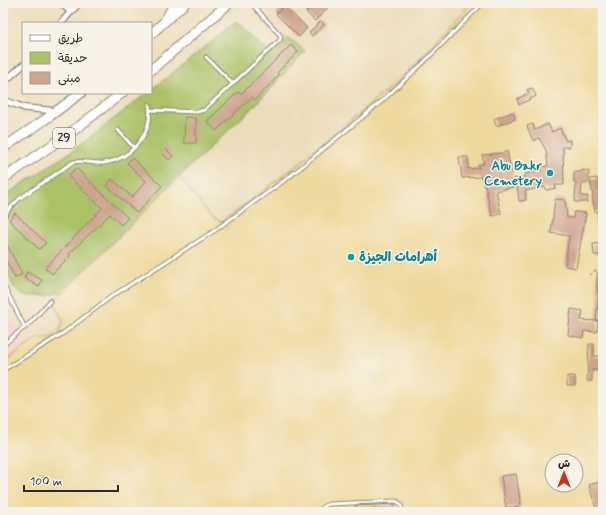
<svg xmlns="http://www.w3.org/2000/svg" width="606" height="515" font-family="Mynerve,'Playpen Sans Arabic',sans-serif">
<rect width="100%" height="100%" fill="#f7f3e8"/>
<filter id="ink" filterUnits="userSpaceOnUse"><feTurbulence type="fractalNoise" baseFrequency=".025" numOctaves="2"/><feDisplacementMap in="SourceGraphic" scale="8" xChannelSelector="R" yChannelSelector="G"/><feConvolveMatrix kernelMatrix="1 2 1 2 8 2 1 2 1" color-interpolation-filters="sRGB"/></filter>
<filter id="wash" filterUnits="userSpaceOnUse"><feTurbulence type="fractalNoise" baseFrequency=".012" numOctaves="4" result="noise"/><feDisplacementMap in="SourceGraphic" scale="16" xChannelSelector="R" yChannelSelector="G"/><feGaussianBlur stdDeviation="0.9" result="paint"/><feColorMatrix in="noise" values="0 0 0 0 0 0 0 0 0 0 0 0 0 0 0 0 0 1.4 0 .05"/><feComposite in="paint" operator="in"/></filter>
<g filter="url(#wash)">
<rect width="100%" height="100%" fill="#ecddba"/>
<path fill="#f6d2c3" d="M3,302L26,346L3,363Z"/>
<path fill="#aac166" stroke="#6a7648" d="M237,21L271,54L288,37L305,51L255,105L179,177L62,293L61,292L47,296H24L14,288L3,264V197L75,149L147,93H151V90L214,40Z"/>
<path fill="#eeda9e" stroke="#8c8264" fill-rule="evenodd" d="M471,3H603V512H3V363L38,338H50L59,332L63,322L54,301L179,177L212,217L222,222L299,164L406,74ZM552,461H576V485H552Z"/>
<g id="blocks">
<path fill="#cea28c" d="M314,3H332L315,21L306,12Z
M284,6L307,28L299,37L276,14Z
M321,21L324,25L312,36L309,32Z
M291,45L298,52L277,73L279,75L255,100L252,97L216,131L207,121L238,92L241,94Z
M532,88L536,96L519,105L517,99L529,93L527,90Z
M513,112L515,119L496,126L494,119Z
M185,117L196,118V143H184Z
M533,124L535,130L548,124L552,132L560,128L566,141L570,140V147H563L564,185H555L556,188L546,190L545,187L525,191L526,200L519,201L517,186L496,191L501,214L492,216L485,185L484,186L481,177L462,178L459,157H468V169L479,168L478,165L484,164L482,155L502,153L507,151L513,179L526,177L525,174L535,172V171L542,170V167L548,166L546,150L539,138L533,141L527,126Z
M166,149L173,156L169,160L162,153Z
M132,158L162,186L137,213L107,186L112,179L132,197L146,181L127,163Z
M76,168L128,218L121,225L110,214L69,254L70,256L52,274L45,268L102,208L68,176Z
M582,170L589,171L588,183H582L581,196H588L587,202H575L576,182H574V172H582Z
M597,178L599,194L603,193V231H600L597,211L595,212L592,196H593L590,179Z
M555,199L565,200L567,218H573L574,212L586,213L576,268L565,266L569,236L551,233Z
M15,213L46,243L39,249L9,220Z
M3,237L22,274L15,278L3,255Z
M603,243V255H594L593,244Z
M27,272L42,280L39,287L24,278Z
M597,273H603V321L596,320L599,292H597Z
M571,309L583,311L581,320L598,321L597,332L584,331L583,338L568,335Z
M589,344H594V356H602V370H592V381H587Z
M567,376H575V386H567Z
M516,474L521,506L506,508L501,476Z
M603,481V512H597L589,485Z
M395,504V512H355V506Z"/>
</g>
</g>
<g filter="url(#ink)">
<use href="#blocks" fill-opacity="0" stroke="#8c8472" stroke-width="1"/>
<g fill="none" stroke-linecap="round" stroke-linejoin="round">
<g stroke="#8c8472" stroke-width="5">
<path id="service" d="M206,57L233,84
M150,110L197,112L204,110L280,40L281,36L251,3
M118,130L134,148
M3,218L9,209L19,199L73,162C83,160 94,164 104,163C132,159 154,132 149,104
M3,284L25,328
M3,345L32,321L50,301
M3,370L62,334L112,296L214,231L289,177L382,101L422,64L483,3
M318,512L324,506L329,504L396,501L401,504L402,512"/>
</g>
<g stroke="#8c8472" stroke-width="8">
<path id="minor" d="M61,3L71,12
M3,5L5,3
M61,23L79,3
M3,83L23,65
M3,100L25,108L57,111"/>
</g>
<g stroke="#8c8472" stroke-width="9">
<path id="tertiary" d="M165,18L174,3"/>
</g>
<g stroke="#8c8472" stroke-width="11">
<path id="trunk" d="M151,34L185,3
M151,70L229,3
M3,148L43,121L81,93
M3,179L77,128L122,93"/>
</g>
<path stroke="#8c8472" stroke-width="1" stroke-dasharray="3 3" stroke-linecap="butt" d="M589,275L595,271L603,269
M374,507V512"/>
<use href="#service" stroke="#fff" stroke-width="3"/>
<use href="#minor" stroke="#fff" stroke-width="5.5"/>
<use href="#tertiary" stroke="#fff" stroke-width="7"/>
<use href="#trunk" stroke="#fff" stroke-width="9"/>
</g>
</g>
<g fill="#0f9aa8" stroke="#f7f3e8" stroke-width="1.5">
<circle cx="550" cy="173" r="4"/>
<circle cx="351" cy="257" r="4"/>
</g>
<g text-anchor="middle" dominant-baseline="central" stroke-width="3" stroke-linejoin="round" paint-order="stroke">
<rect fill="#f7f3e8" stroke="#686764" stroke-width="1" x="53" y="128" width="22" height="20" rx="3"/>
<g font-size="12" font-weight="bold" fill="#2b2b2b">
<text x="64" y="138">29</text>
</g>
<g font-size="13" font-weight="bold" fill="#0d838f" stroke="#f7f3e8" text-anchor="end">
<text x="542" y="166">Abu Bakr<tspan x="542" dy="15">Cemetery</tspan></text>
<text x="359" y="257" text-anchor="start">أهرامات الجيزة</text>
</g>
</g>
<rect width="606" height="515" fill="none" stroke="#f7f3e8" stroke-width="16"/>
<rect x="22" y="22" width="130" height="72" fill="#f7f3e8" stroke="#a5a39c"/>
<rect x="30" y="35" width="20" height="6" fill="#ffffff" stroke="#a5a39c"/>
<text x="58" y="42" font-size="12" fill="#2b2b2b">طريق</text>
<rect x="30" y="52" width="20" height="12" fill="#aac166" stroke="#a5a39c"/>
<text x="58" y="62" font-size="12" fill="#2b2b2b">حديقة</text>
<rect x="30" y="72" width="20" height="12" fill="#cea28c" stroke="#a5a39c"/>
<text x="58" y="82" font-size="12" fill="#2b2b2b">مبنى</text>
<g transform="translate(564 473)"><circle r="19" fill="#f7f3e8" stroke="#a5a39c"/>
<path d="M0-3L7 15L0 10L-7 15Z" fill="#c8321e"/>
<text y="-6" font-size="11" font-weight="bold" text-anchor="middle" fill="#2b2b2b">ش</text>
</g>
<path d="M24 485v6h94v-6" fill="none" stroke="#2b2b2b" stroke-width="2"/>
<text x="30" y="485" font-size="12" fill="#2b2b2b" stroke="#f7f3e8" stroke-width="3" paint-order="stroke">100 m</text>
</svg>
